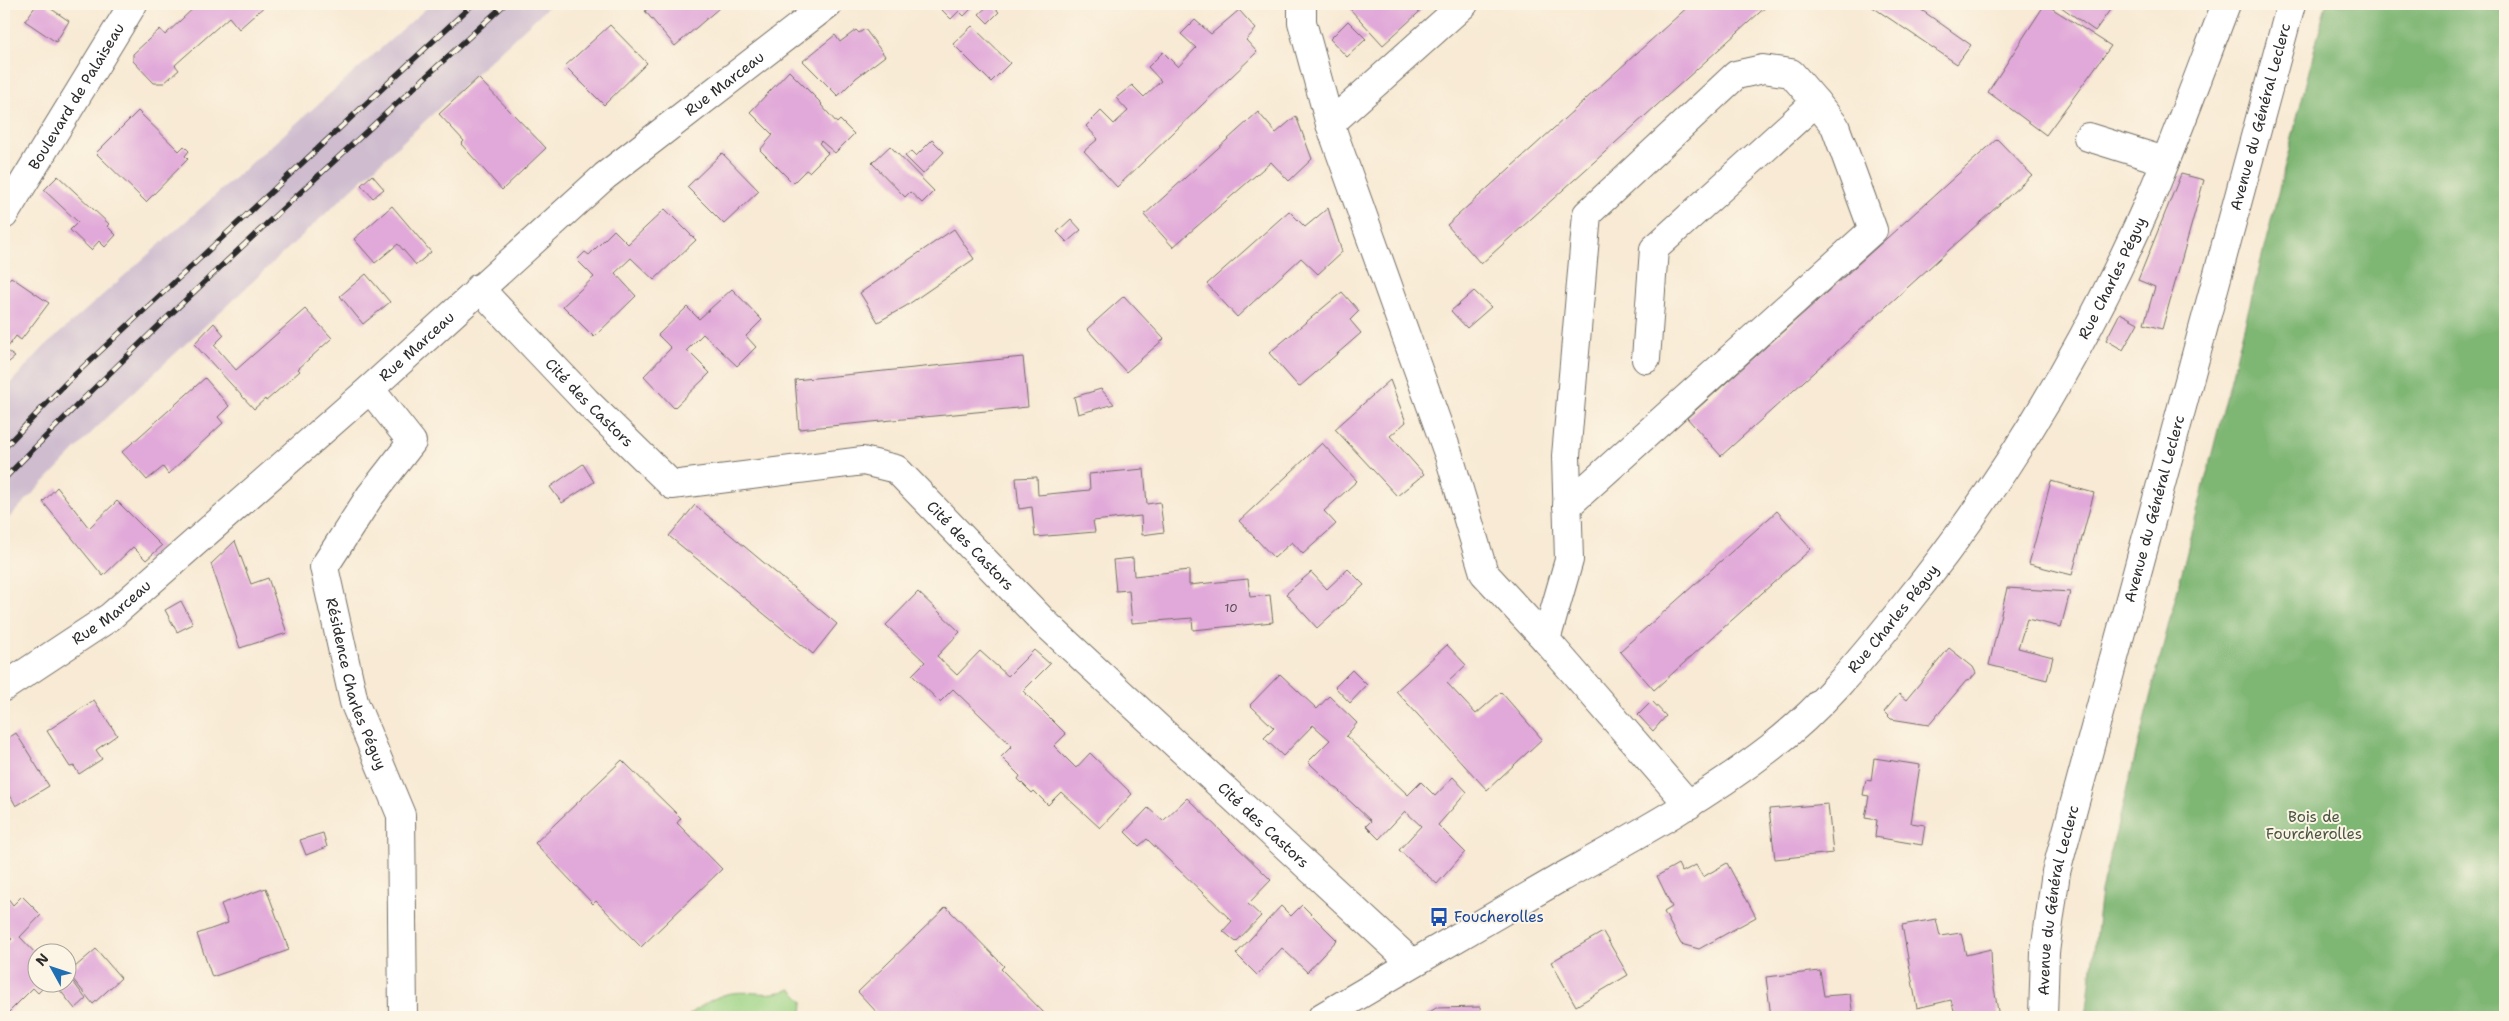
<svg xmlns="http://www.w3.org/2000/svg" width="2509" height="1021" font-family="'Shantell Sans',sans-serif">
<rect width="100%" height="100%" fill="#fcf5e5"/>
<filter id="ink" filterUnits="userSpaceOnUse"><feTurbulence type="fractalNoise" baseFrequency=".02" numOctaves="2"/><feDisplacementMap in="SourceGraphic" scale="10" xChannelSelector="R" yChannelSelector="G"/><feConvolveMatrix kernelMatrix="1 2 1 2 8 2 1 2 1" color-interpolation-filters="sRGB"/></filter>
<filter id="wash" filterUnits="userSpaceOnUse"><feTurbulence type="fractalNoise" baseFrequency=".0096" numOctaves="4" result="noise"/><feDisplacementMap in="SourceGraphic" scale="20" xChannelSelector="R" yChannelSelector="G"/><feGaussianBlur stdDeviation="1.12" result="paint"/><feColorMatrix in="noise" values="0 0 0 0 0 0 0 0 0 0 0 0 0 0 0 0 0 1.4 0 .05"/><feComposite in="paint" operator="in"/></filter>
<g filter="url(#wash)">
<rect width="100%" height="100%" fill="#f8ead4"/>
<path fill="#cfbdcf" d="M431,4H551L107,417L4,523V390L45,346Z"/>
<path fill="#9ed486" stroke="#648058" d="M791,989L803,1001L802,1017H687C699,1007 716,995 732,993C755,990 766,998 791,989Z"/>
<path fill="#7eb673" stroke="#54704f" d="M2326,4H2505V1017H2086L2101,891Z"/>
<g id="blocks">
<path fill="#e1a9d9" d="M37,4H48L47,6L69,21L56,42L25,21Z
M198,4H267L239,29L229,17L175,65L179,70L164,83H154L133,61V54L160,29L165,35Z
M654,4H715L719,8L675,46L645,11Z
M936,4H976L964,16L959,11L951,19Z
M990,4L999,12L988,23L979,14Z
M1356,4H1428L1383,45L1350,9Z
M1691,4H1769L1481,264L1447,225Z
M1868,4H1913L1971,45L1957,64Z
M2045,4L2111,46L2046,135L1988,92Z
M2057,4H2114L2095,31Z
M1239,10L1256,29L1246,40L1257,52L1117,187L1084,151L1098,139L1086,126L1101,111L1114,124L1128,111L1116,98L1132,85L1144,97L1161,81L1148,67L1163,52L1178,67L1196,48L1181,34L1195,20L1211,34Z
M1348,21L1366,39L1347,57L1330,39Z
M610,25L647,63L604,105L565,66Z
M972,26L1010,63L991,82L953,44Z
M865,29L885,56L856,78L838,96L803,61L835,35L840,42L856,30L859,33Z
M789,71L822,104L821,105L837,123L840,120L854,134L835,153L821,141L819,143L828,153L809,172L806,170L793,183L760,150L773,135L750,112Z
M478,78L546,148L502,190L461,144L464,141L439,114Z
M138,111L179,151L184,146L189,151L185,156L188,159L146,202L96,153Z
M1258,112L1276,133L1296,116L1312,159L1289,181L1271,162L1173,247L1144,215Z
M1997,139L2032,175L1721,456L1687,418Z
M932,140L944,152L923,174L905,156L911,151L916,156Z
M890,146L934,191L922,203L910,192L905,197L872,163Z
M722,153L759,191L724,224L687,187Z
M2181,174L2204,180L2162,329L2144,324L2155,287L2138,280Z
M372,175L384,189L373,198L361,185Z
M58,176L109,224L107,226L116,235L105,247L99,241L91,250L70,230L78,222L44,190Z
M392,206L431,252L416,265L398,244L375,263L354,239Z
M1328,208L1342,252L1318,274L1301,258L1237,317L1207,284L1289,211L1305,227Z
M665,209L696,240L654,280L631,258L615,273L636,296L594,337L563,306L594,277L577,260L585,252L589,255L614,230L628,244Z
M1071,219L1081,230L1067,242L1057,232Z
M954,229L974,259L906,306L878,322L860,293Z
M366,274L390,302L363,324L340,296Z
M11,277L49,303L21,340L16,336L8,347L4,344V286Z
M732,289L762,320L746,336L756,347L737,366L703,334L687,350L710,373L674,408L644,376L671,348L658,335L687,307L699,319Z
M1474,291L1491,307L1467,328L1451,311Z
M1342,292L1359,311L1350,320L1361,333L1299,387L1269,353Z
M1124,296L1164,339L1126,372L1087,329Z
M305,309L332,338L298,369L300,371L266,401L265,399L254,409L194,344L214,323L224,335L214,345L236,370Z
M2120,313L2138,323L2123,350L2106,340Z
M4,349L15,357L4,366Z
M1023,357L1028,407L799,429L795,380Z
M205,378L229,406L218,417L223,423L168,474L163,467L147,480L122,452Z
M1390,380L1406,422L1390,436L1424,474L1397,496L1335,429Z
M1101,389L1114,404L1078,414L1074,397Z
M1322,443L1357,481L1324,511L1336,524L1303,554L1292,542L1274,558L1239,521Z
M583,464L594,482L562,503L550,487Z
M1144,469L1147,504L1160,502L1164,532L1142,535L1141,516L1093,521L1095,532L1035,537L1032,507L1019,509L1016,478L1037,477L1038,495L1090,490L1089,474Z
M2051,481L2094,493L2072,575L2029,564Z
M57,487L89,528L117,501L162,546L146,560L133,547L103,576L43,502Z
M695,505L837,624L813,654L669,536Z
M1777,511L1811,549L1654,690L1620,651Z
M235,541L251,584L268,578L287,633L240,648L211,564Z
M1133,558L1134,576L1189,570V585L1248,579L1250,597L1270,595L1273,622L1193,630L1192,618L1132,623L1129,590L1116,591L1113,560Z
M1348,569L1364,585L1317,628L1286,594L1311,572L1327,589Z
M2007,588L2070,592L2061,627L2027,619L2018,648L2053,657L2047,680L1989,665Z
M918,592L960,632L937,656L957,675L980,651L1008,676L1034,650L1050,664L1023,691L1066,734L1054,746L1076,768L1090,753L1132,794L1100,828L1061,792L1048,805L1034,791L1032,793L1018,779L1020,776L1001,757L1012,746L953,689L940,702L912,675L925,662L886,625Z
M181,601L193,624L177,632L165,610Z
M1447,645L1466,665L1447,683L1476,714L1501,692L1542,739L1487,790L1396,691Z
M1949,648L1973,667L1976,673L1970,680L1966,681L1929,725L1891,719L1884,712L1899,694L1906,700Z
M1352,670L1367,685L1350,703L1335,687Z
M1280,674L1317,709L1329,696L1357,723L1346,736L1408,795L1421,782L1435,796L1453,777L1467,792L1438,825L1465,852L1437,884L1399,850L1421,826L1405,811L1379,839L1366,826L1371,821L1308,762L1330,740L1313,725L1283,756L1264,738L1274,728L1250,705Z
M94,700L117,735L96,750L102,759L79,774L74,766L70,767L47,731Z
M1652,701L1666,716L1653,731L1638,715Z
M16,733L49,786L16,806L10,795L4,799V741Z
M1874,758L1920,765L1911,823L1925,825L1922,845L1875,837L1877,820L1865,818L1869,796L1863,795L1866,780L1871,781Z
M622,760L681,818L677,823L722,869L641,947L596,901L593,904L535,843Z
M1187,798L1271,880L1248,904L1261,916L1236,942L1223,931L1232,921L1147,839L1139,846L1125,832L1148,808L1163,821Z
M1828,804L1833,853L1775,859L1769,809Z
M323,833L327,847L306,855L300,840Z
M1727,863L1756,917L1699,949L1681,944L1664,912L1672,907L1657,876L1678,864L1682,872L1696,865L1703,877Z
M266,888L289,950L212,977L197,934L228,923L221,904Z
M4,893L13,905L22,896L41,915L20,937L38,956V984H47L38,993L33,988L4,1017V947L12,939L4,931Z
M1302,905L1337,940L1307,972L1282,948L1257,975L1236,954L1281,906L1291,916Z
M946,907L1004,966L1001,969L1048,1017H881L858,992Z
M1936,919L1940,936L1961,933L1966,955L1991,949L1992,976L1999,1017H1956L1951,1000L1917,1008L1902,925Z
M1603,932L1628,975L1576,1006L1551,962Z
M96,949L121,978L93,1004L68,973Z
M1820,971L1824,996L1850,994L1853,1017H1771L1766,977Z
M71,979L86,999L75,1009L59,989Z
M1480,1007L1481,1017H1421L1436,1008Z"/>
</g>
</g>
<g filter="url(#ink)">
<use href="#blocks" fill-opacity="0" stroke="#736e66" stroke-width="1"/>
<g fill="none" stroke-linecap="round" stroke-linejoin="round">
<g stroke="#736e66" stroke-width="30">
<g id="minor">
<path d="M1302,4V22L1330,124"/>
<path d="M1464,4L1330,124L1449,456L1484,573L1546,640"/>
<path d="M2088,137L2165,161"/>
<path id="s1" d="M4,215L133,4"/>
<path id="s2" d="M479,288L586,401L672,485L863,461L896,469L1044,622L1412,963"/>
<path d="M1646,359L1654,249L1816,102L1791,73L1763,69L1736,75L1587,214L1566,456L1569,560L1546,640L1689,805"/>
<path id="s3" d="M370,389L412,442L370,496L324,567L354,702L401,815L403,1017"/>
<path d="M1567,506L1873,230L1835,126L1816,102"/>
<path id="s4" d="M4,687L110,617L370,389L605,176L828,4"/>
</g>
</g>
<g stroke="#736e66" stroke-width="30">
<g id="tertiary">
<path id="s5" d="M1322,1017C1401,970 1480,924 1560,878C1632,838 1704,799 1770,748C1820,710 1861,660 1901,610C2002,486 2085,348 2149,201C2177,136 2201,69 2226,4"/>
</g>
</g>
<g stroke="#736e66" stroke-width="30">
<g id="secondary">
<path id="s6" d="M2043,1017L2045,952L2056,872L2291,4"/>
</g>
</g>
<use href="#minor" stroke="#fff" stroke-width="28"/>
<use href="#tertiary" stroke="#fff" stroke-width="28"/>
<use href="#secondary" stroke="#fff" stroke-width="28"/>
<g stroke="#2b2b2b" stroke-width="5.5">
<path id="rail" d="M4,448L67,382L473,4
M4,479C164,314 336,160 505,4"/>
</g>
<use href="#rail" stroke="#fcf5e5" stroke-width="4" stroke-dasharray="11" stroke-linecap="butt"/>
</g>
</g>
<defs>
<g id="bus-bare" transform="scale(1.5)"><path d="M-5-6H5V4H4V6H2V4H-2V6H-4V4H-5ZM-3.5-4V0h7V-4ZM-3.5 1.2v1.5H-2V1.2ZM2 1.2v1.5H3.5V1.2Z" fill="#1a4fb4" stroke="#fcf5e5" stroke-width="2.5" paint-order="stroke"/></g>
</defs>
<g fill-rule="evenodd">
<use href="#bus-bare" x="1439" y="917"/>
</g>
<g text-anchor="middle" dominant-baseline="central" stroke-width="4" stroke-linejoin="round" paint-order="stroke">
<g font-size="12" fill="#584a56">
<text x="1231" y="608">10</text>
</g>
<g font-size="15" fill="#2b2b2b" stroke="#fcf5e5">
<text stroke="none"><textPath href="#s4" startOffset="941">Rue Marceau</textPath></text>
<text stroke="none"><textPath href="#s1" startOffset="139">Boulevard de Palaiseau</textPath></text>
<text stroke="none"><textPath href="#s6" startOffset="928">Avenue du Général Leclerc</textPath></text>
<text stroke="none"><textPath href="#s5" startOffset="1108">Rue Charles Péguy</textPath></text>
<text stroke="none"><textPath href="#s4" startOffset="536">Rue Marceau</textPath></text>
<text stroke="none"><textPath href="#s2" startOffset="159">Cité des Castors</textPath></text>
<text stroke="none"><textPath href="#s6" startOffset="522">Avenue du Général Leclerc</textPath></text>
<text stroke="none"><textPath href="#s2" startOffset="609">Cité des Castors</textPath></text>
<text stroke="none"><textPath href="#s4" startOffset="131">Rue Marceau</textPath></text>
<text stroke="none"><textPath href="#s5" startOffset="702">Rue Charles Péguy</textPath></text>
<text stroke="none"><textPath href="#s3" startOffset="342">Résidence Charles Péguy</textPath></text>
<text stroke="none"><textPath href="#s2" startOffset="1014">Cité des Castors</textPath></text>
<text stroke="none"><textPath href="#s6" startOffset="118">Avenue du Général Leclerc</textPath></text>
</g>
<g font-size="15" fill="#485542" stroke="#fcf5e5">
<text x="2314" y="817">Bois de<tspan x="2314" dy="17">Fourcherolles</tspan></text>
</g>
<g font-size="15" fill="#164399" stroke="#fcf5e5" text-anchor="start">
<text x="1454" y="917">Foucherolles</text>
</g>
</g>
<rect width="2509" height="1021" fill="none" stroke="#fcf5e5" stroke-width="20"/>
<g transform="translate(52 968) rotate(310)"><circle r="24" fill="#fcf5e5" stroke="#a8a49b"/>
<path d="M0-4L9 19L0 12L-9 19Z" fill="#1f6fb2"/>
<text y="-8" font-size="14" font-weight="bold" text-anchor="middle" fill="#2b2b2b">N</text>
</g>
</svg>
